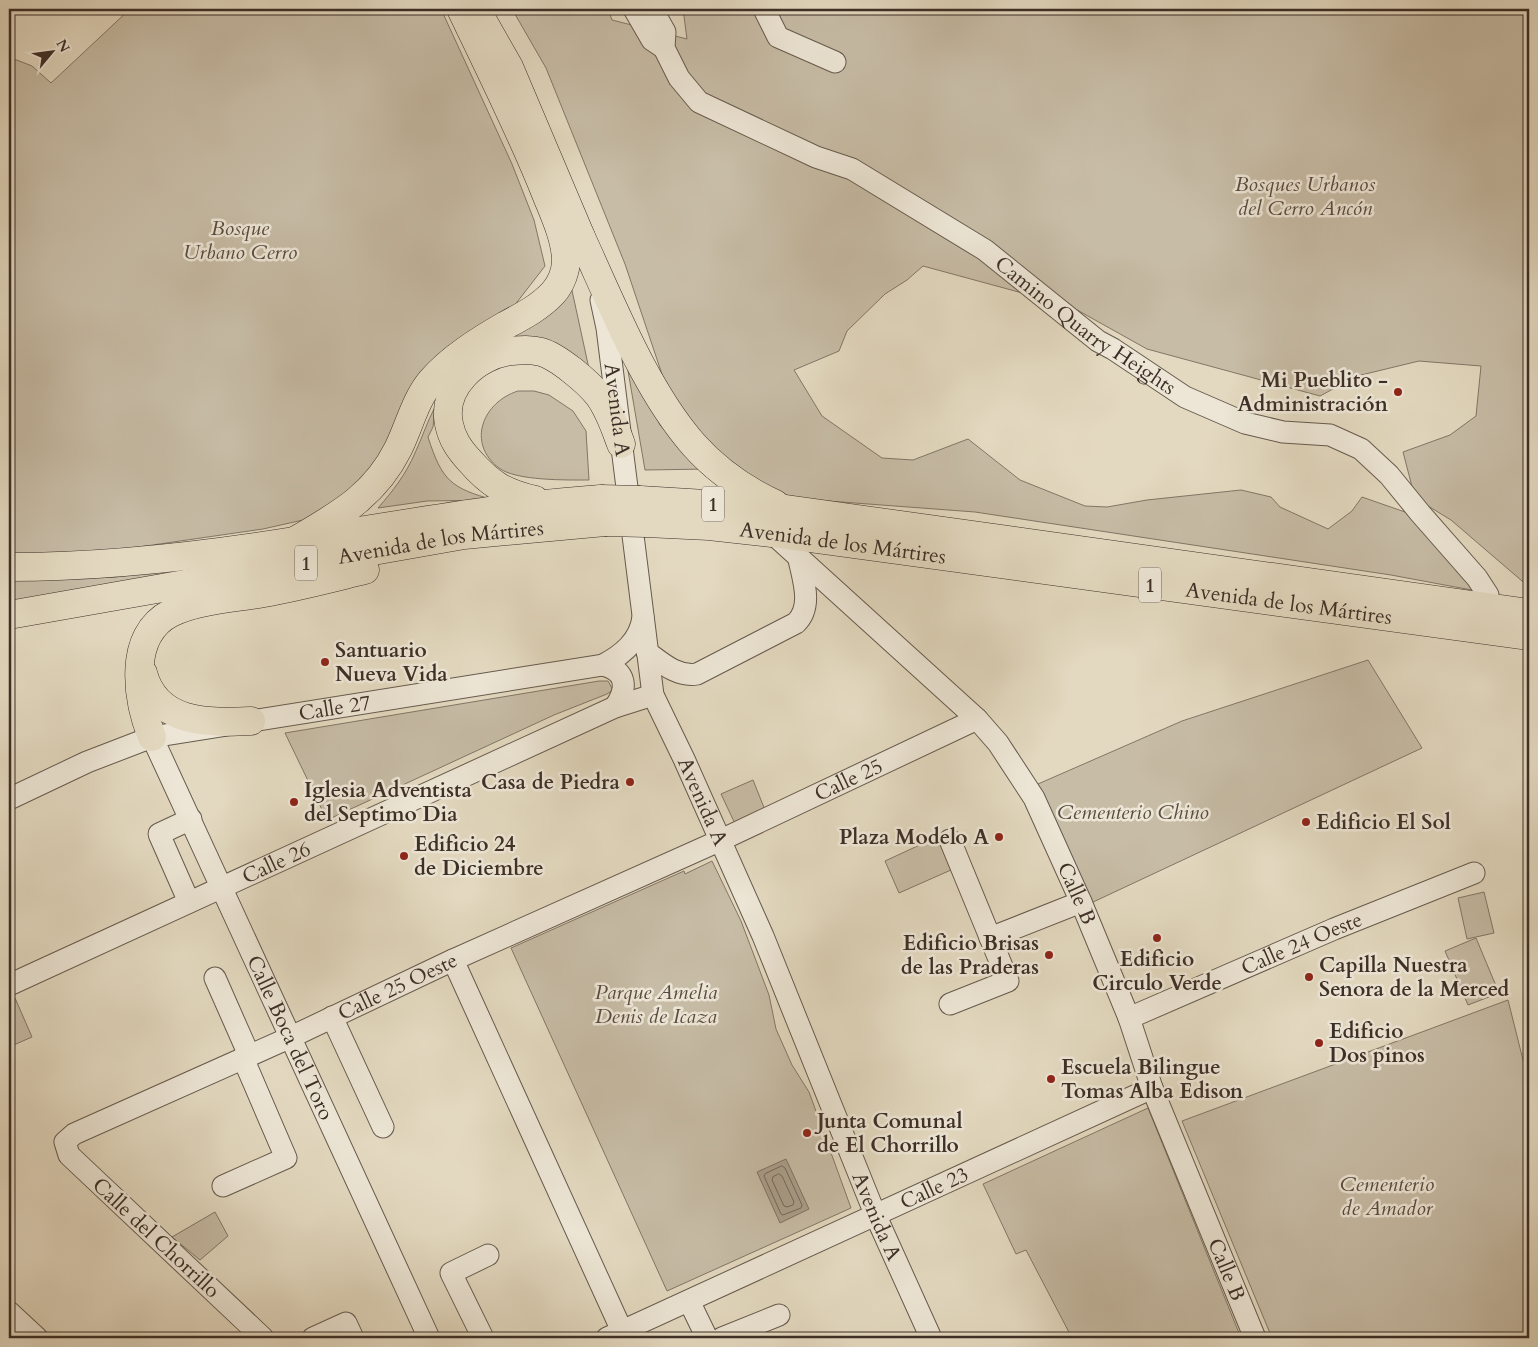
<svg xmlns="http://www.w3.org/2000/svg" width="1538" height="1347" font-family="Cardo,serif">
<rect width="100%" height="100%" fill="#e3d9c0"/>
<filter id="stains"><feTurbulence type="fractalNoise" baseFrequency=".004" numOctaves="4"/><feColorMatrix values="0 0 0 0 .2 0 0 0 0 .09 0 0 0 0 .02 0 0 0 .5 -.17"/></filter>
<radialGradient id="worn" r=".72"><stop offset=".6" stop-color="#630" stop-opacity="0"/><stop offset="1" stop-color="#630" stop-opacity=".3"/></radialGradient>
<path fill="#c7bca6" stroke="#827666" d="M130,9H441L512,164L534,220L545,266L504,319L431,371L374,471L352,491L303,520L263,529L111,551L9,556V57L32,66L51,83Z
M512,9H608L612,20L687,39L683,9H1529V587L1451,520L1415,498L1403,452L1450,435L1476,416L1481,366L1419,361L1357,376L1320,396L1147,349L1070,306L923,266L907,280L885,294L847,331L839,351L794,370L822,416L882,458L913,460L968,439L1020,480L1085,506L1107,507L1147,500L1241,490L1271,497L1280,507L1328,529L1352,511L1362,497L1405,512L1493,594L1391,575L975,512L788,498L739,470L674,410L625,264L546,68Z
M568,272L591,378L504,342Z
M627,365L645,393L660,425L682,449L708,469L645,470Z
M518,391H534L549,395L573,411L586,431L589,480C567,480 516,481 499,468C466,443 483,402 518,391Z
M435,407L433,427L428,437C442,481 451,488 494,500L427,501L378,508C393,491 406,474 415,453C422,438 427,422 435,407Z
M335,546L9,603V580L115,577L215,564Z
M1368,660L1422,748L1091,903L1038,784L1182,721Z
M599,681H608L613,690L607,694L554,715L327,820L285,733Z
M753,780L767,815L737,828L721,794Z
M937,837L951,870L899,893L885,861Z
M712,861L741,921L769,995L776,1029L792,1065L809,1092L851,1208L667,1291L511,948L684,871L685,874Z
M1484,892L1494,933L1467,939L1458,898Z
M1476,938L1499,993L1468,1005L1445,951Z
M15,998L32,1037L9,1047V1001Z
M1508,1000L1527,1076H1529V1338H1272L1182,1121Z
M1148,1108L1241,1338H1072L1026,1250L1016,1254L983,1184Z
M215,1212L228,1236L200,1260L172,1237Z"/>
<path fill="#ab9f8c" stroke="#7f7264" d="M786,1159L809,1209L780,1223L757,1172Z"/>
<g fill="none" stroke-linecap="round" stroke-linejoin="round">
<path stroke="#74675a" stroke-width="1" d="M782,1166L785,1168L802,1205L801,1208L783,1215L781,1214L764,1176L765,1174Z
M779,1174L782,1176L794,1202L793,1205L787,1207L784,1206L772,1180L773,1177Z"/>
<g stroke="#665a4d" stroke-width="23">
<g id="minor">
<path d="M634,9L652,40L664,48"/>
<path id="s1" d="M652,9L665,32L664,48L679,78L699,102L816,157L852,169L985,250L1098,341L1113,349L1185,397L1245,423L1283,432L1330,435L1361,449L1389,475L1420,513L1477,578L1488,595L1487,607"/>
<path d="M764,9L778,37L835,62"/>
<path id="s2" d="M601,300L607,328L653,695L684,759L763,936L875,1214L931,1338"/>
<path id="s3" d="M772,533L977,719L998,743L1034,798L1081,902L1129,1018L1152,1088L1255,1338"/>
<path d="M647,652C662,663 677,677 697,674L796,623C814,606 802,576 798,555"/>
<path d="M603,665C627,671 628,688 615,707"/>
<path id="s4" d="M152,737L429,1338"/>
<path id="s5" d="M9,799L87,762L152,737L603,665C622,655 640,641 643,617"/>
<path d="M950,840L1008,981L950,1004"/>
<path d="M189,902L159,834L191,819"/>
<path d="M990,938L1081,902"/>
<path d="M453,960L622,1331"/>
<path d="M215,978L249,1055"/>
<path id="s6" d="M9,985L615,707L653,695"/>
<path d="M332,1017L383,1127"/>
<path id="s7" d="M1129,1018L1334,929L1474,873"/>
<path d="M223,1186L286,1158L243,1058"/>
<path d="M689,1301L707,1338"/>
<path d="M9,1312L37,1338"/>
<path id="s8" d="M263,1338L69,1155L65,1142L74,1134L291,1037L453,960L721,840L977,719"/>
<path d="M313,1338L346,1323L353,1338"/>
<path d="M483,1338L451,1273L488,1255"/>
<path id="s9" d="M607,1338L1152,1088"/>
<path d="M722,1338L779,1315"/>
</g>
</g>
<g stroke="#3d2f27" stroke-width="29">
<path id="major" d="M476,9L509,67L581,237"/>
</g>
<g stroke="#3d2f27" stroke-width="29">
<g id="highway">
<path d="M581,237C612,304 645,389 693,444C716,470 745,490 775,504"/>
<path d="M535,500C504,493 490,484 469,460C459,449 452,439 449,424C441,387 477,355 511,351C521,350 531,349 541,352C557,356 588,382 598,395C609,409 615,428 621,444"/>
<path d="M640,500L786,509L1529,613"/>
<path id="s10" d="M646,523L709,526L772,533L1529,636"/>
<path d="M293,542C337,516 374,497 398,449C409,427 415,400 431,381C451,358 480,340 506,325C523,316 540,307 553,293C561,284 566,271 566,259C565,237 554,214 546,194C521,131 490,70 461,9"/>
<path d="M9,567C104,567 200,556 294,541C397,526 498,506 601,499"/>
<path id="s11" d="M9,615L464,535L605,522"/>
<path d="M143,673C156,724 208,723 251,721"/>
<path d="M152,737C137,700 127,635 171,613C196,600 237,598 264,593C298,587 332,578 365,570"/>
</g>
</g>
<use href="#minor" stroke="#ede6d6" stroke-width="21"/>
<use href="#major" stroke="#e3d9c0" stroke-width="28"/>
<use href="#highway" stroke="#e3d9c0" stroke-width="28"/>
<g stroke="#3d2f27" stroke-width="29" stroke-linecap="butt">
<path id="highway-bridge" d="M601,499L640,500
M605,522L646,523"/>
</g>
<use href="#highway-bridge" stroke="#e3d9c0" stroke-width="28"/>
</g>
<g fill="#8f2418" stroke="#ede6d6" stroke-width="2">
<circle cx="1398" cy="392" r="5"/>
<circle cx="325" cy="662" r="5"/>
<circle cx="630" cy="782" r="5"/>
<circle cx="294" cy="802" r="5"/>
<circle cx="1306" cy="822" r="5"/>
<circle cx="999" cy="837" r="5"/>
<circle cx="404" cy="856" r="5"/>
<circle cx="1157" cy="938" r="5"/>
<circle cx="1049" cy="955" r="5"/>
<circle cx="1309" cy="977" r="5"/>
<circle cx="1319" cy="1043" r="5"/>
<circle cx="1051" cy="1079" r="5"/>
<circle cx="807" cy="1133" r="5"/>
</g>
<g text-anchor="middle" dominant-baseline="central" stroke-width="5" stroke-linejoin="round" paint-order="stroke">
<g fill="#ede6d6" stroke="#72665c" stroke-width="1">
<rect x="702" y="486.5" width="22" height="35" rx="4"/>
<rect x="295" y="545.5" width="22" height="35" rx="4"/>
<rect x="1139" y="567.5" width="22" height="35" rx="4"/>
</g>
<g font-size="20" font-weight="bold" fill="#3d2f27">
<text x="713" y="504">1</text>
<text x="306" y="563">1</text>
<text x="1150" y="585">1</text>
</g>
<g font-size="21" font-style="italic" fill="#594b40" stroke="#ede6d6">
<text x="1305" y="184">Bosques Urbanos<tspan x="1305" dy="24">del Cerro Ancón</tspan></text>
<text x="240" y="228">Bosque<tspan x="240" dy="24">Urbano Cerro</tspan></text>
<text x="1133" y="812">Cementerio Chino</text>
<text x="656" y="992">Parque Amelia<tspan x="656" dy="24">Denis de Icaza</tspan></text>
<text x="1387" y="1184">Cementerio<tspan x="1387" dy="24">de Amador</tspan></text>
</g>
<g font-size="21" fill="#3d2f27" stroke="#ede6d6">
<text stroke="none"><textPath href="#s1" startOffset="556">Camino Quarry Heights</textPath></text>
<text stroke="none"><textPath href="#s2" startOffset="111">Avenida A</textPath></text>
<text stroke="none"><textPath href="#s11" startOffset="438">Avenida de los Mártires</textPath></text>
<text stroke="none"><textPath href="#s10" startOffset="198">Avenida de los Mártires</textPath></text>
<text stroke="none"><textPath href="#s10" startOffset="648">Avenida de los Mártires</textPath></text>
<text stroke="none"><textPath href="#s5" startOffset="341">Calle 27</textPath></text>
<text stroke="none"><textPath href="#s8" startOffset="1144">Calle 25</textPath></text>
<text stroke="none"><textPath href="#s2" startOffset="516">Avenida A</textPath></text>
<text stroke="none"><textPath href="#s6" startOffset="294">Calle 26</textPath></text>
<text stroke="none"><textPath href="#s3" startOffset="479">Calle B</textPath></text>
<text stroke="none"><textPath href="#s7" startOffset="188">Calle 24 Oeste</textPath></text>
<text stroke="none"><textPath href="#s8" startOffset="648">Calle 25 Oeste</textPath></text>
<text stroke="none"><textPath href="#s4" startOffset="331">Calle Boca del Toro</textPath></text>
<text stroke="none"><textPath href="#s9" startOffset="360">Calle 23</textPath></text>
<text stroke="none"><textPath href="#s2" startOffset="966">Avenida A</textPath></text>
<text transform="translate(156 1238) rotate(43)">Calle del Chorrillo</text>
<text stroke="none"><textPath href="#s3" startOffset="884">Calle B</textPath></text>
</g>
<g font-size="21" font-weight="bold" fill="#3d2f27" stroke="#ede6d6" text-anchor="start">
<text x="1388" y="380" text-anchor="end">Mi Pueblito -<tspan x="1388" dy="24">Administración</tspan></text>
<text x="335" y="650">Santuario<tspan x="335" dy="24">Nueva Vida</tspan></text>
<text x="620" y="782" text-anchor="end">Casa de Piedra</text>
<text x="304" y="790">Iglesia Adventista<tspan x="304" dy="24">del Septimo Dia</tspan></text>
<text x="1316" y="822">Edificio El Sol</text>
<text x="989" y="837" text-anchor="end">Plaza Modelo A</text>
<text x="414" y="844">Edificio 24<tspan x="414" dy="24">de Diciembre</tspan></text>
<text x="1039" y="943" text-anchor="end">Edificio Brisas<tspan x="1039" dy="24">de las Praderas</tspan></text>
<text x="1157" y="959" text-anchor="middle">Edificio<tspan x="1157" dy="24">Circulo Verde</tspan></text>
<text x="1319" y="965">Capilla Nuestra<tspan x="1319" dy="24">Senora de la Merced</tspan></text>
<text x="1329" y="1031">Edificio<tspan x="1329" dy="24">Dos pinos</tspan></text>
<text x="1061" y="1067">Escuela Bilingue<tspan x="1061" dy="24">Tomas Alba Edison</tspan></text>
<text x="817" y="1121">Junta Comunal<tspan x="817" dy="24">de El Chorrillo</tspan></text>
</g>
</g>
<rect width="1538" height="1347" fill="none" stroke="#e3d9c0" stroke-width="30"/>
<rect x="10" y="10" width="1518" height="1327" fill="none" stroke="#3d2f27" stroke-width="2.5"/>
<rect x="15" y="15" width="1508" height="1317" fill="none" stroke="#3d2f27"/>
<g transform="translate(52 52) rotate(61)" stroke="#ede6d6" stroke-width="4" paint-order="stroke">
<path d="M0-4L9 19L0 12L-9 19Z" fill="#3d2f27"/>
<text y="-8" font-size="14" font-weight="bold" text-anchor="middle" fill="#3d2f27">N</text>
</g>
<rect width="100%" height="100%" filter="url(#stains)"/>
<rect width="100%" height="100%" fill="url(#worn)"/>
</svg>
